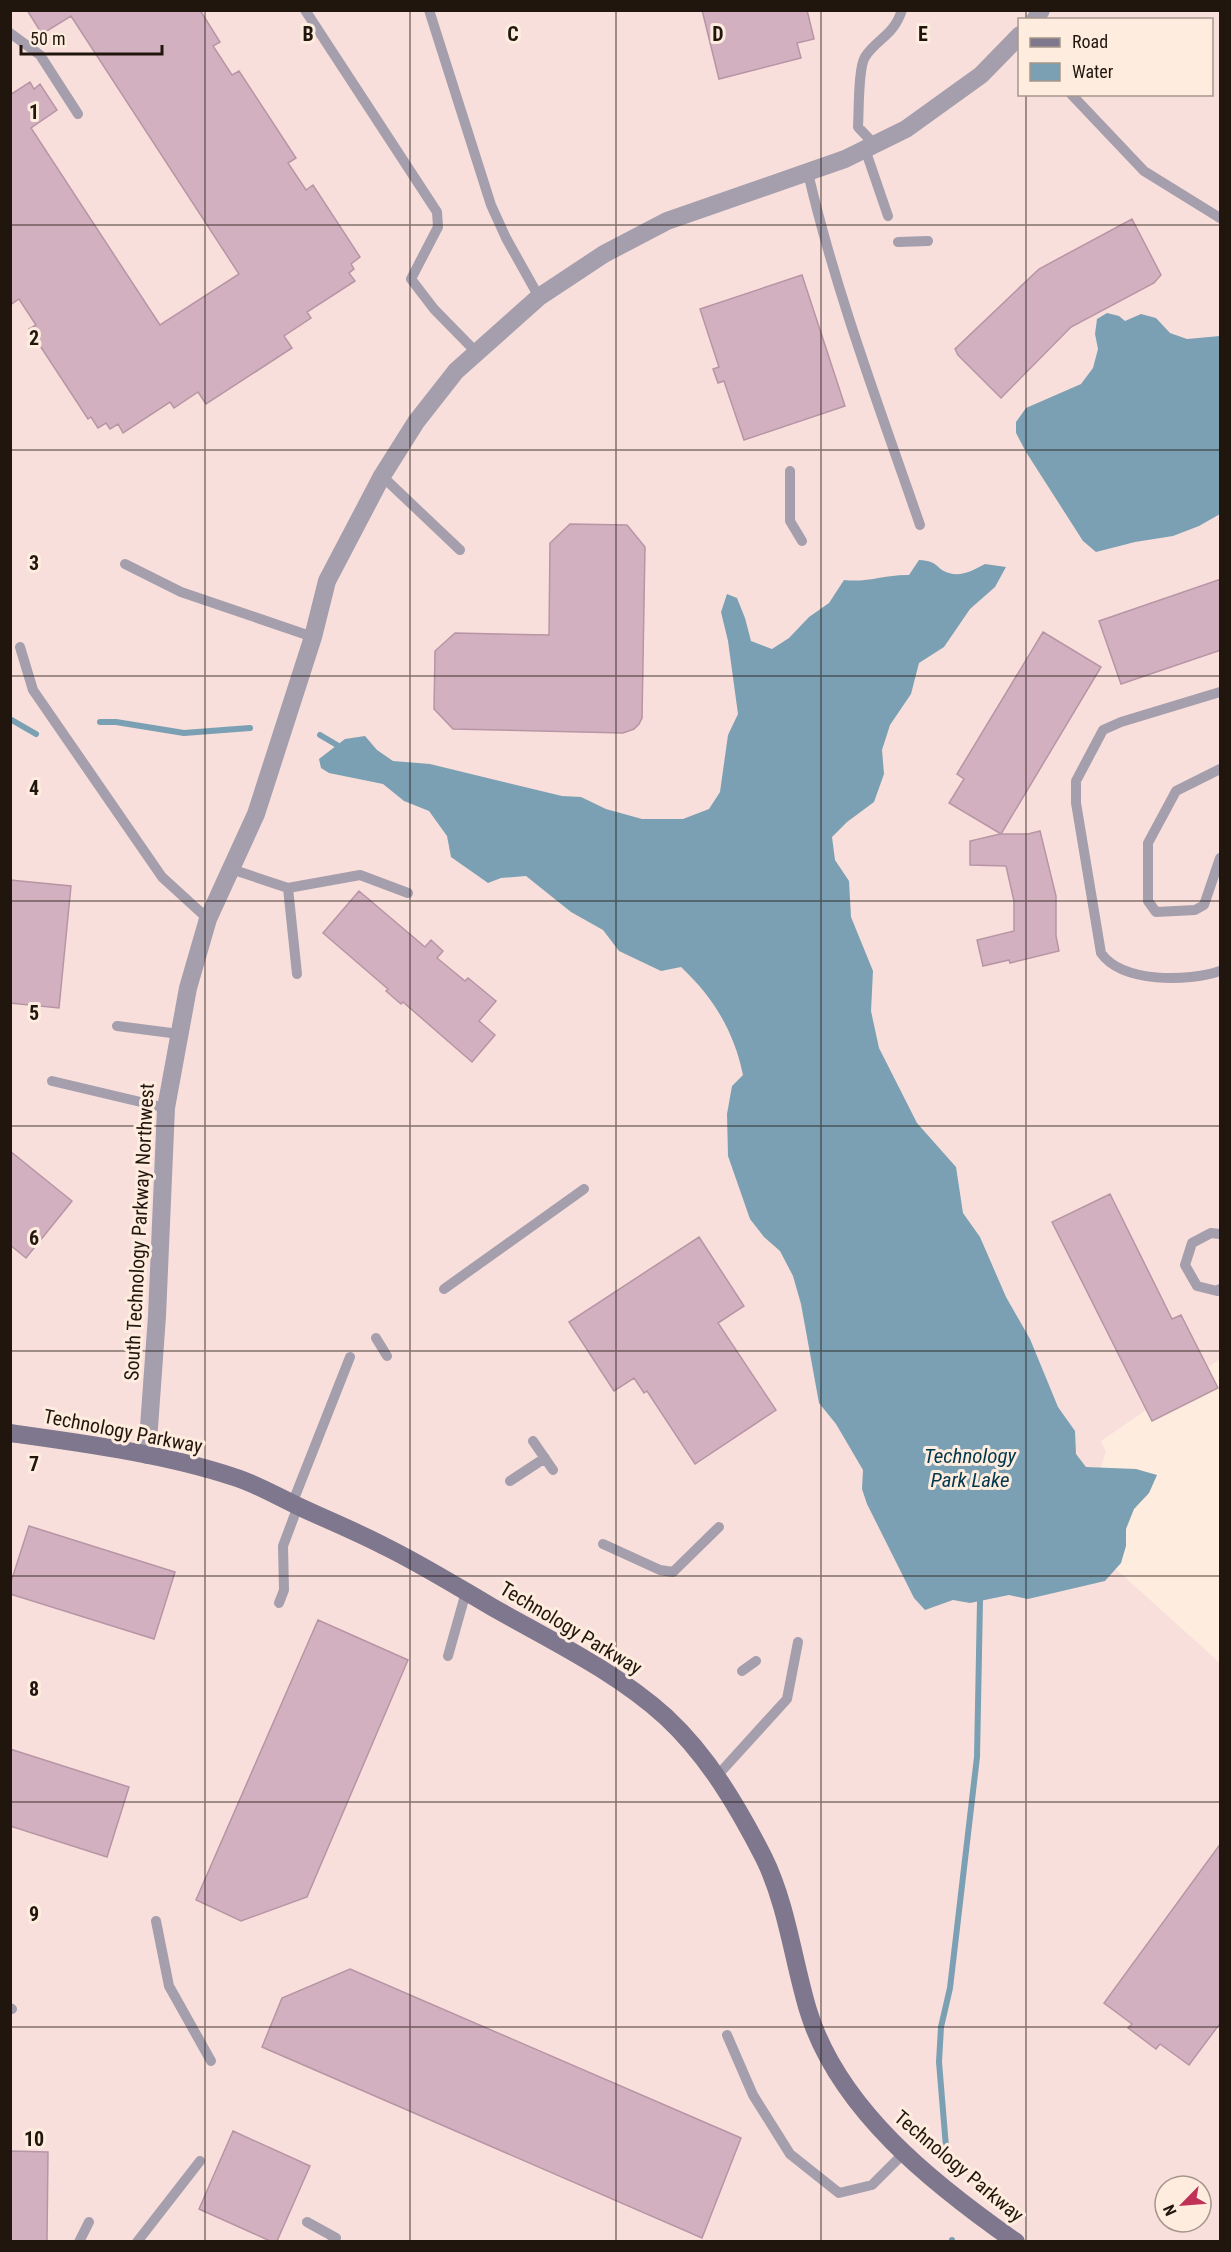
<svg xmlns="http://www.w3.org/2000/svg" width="1231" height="2252" font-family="'Roboto Condensed',sans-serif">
<rect width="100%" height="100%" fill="#feecde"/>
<path fill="#f9dfdb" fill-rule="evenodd" d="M11,11H1220V1359L1101,1441L1106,1452L1077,1534L1220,1663V2241L11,2242ZM1020,20H1212V94H1020ZM1165,2186H1201V2222H1165Z"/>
<path fill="#7ba0b3" d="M1107,313L1119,316L1125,321L1141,314L1156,318L1170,333L1187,339L1220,336V514L1199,526L1173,536L1135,542L1096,552L1083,541L1026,452L1016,433V422L1026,408L1081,384L1093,368L1098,349L1095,334L1097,319Z
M919,560C940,561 935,569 949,573C961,577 974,570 985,564L1006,567L995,587L970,609L944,647L919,663L911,694L890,725L882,750L884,774L874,802L847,822L832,837L835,860L849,881L851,917L873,971L871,1011L879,1048L917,1123L956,1167L963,1213L980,1237L1006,1297L1030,1339L1058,1407L1075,1431L1076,1454L1086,1467L1136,1469L1157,1475L1149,1493L1134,1509L1126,1529V1546L1121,1563L1105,1581L1028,1599L1009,1595L970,1603L953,1600L925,1610L914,1598L867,1504L862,1489L863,1470L836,1424L819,1403L801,1304L793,1276L780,1251L764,1237L750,1219L728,1156L727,1114L732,1086L743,1075C734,1031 713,997 681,967L661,971L619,951L603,930L571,912L526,876L501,878L488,883L451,857L447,836L429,811L404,801L383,784L329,773L321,768L319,759L345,739L365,736L377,750L393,761L430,764L562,796L581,797L606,809L642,819H683L709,809L720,792L728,735L738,714L728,641L721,612L727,594L737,598L745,618L751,641L772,649L789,638L809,617L829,603L844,580C867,583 887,574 909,575Z"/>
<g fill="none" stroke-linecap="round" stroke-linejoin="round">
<path stroke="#7ba0b3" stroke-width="6" d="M10,719L36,734
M100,722H116L184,733L250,728
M320,735L337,745
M946,2147L939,2062L941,2027L950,1988L977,1757L980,1601
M952,2240V2242"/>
</g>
<path fill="#d3b0c0" stroke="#b795a5" stroke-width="1.5" d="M27,10H200L220,42L213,46L232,75L239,71L296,158L288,163L306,190L313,185L360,257L351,264L354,269L349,273L355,281L307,312L311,318L284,336L292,348L206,404L198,392L174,408L170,402L123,433L118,424L110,429L106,423L98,428L91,417L88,419L29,329L36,325L19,299L10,305V95L30,82L34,89L40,84L57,110L31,128L160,325L239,274L71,16L42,34Z
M702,10H807L814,39L797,43L801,58L719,79Z
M1132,219L1161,275L1154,283L1071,327L1001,398L958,355L955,349L1039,269Z
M802,275L845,406L744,440L724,381L718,383L713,369L719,367L700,309Z
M570,524L627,525L645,547L642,718L639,724L634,729L623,733L453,729L434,709L435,651L455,633L549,635L550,543Z
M1221,579V650L1121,684L1099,621Z
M1043,632L1101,667L1001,834L949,803L964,779L957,774Z
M1040,831L1056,896V936L1059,951L1010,963L1009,960L983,966L977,940L1014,931V901L1006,866L970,865V841L1000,834H1028Z
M10,880L71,886L59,1008L10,1003Z
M359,891L425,947L431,940L443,951L437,958L465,981L468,978L496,1001L479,1021L495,1035L472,1062L403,1002L401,1004L386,991L388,989L323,933Z
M10,1151L72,1201L26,1258L10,1245Z
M1110,1194L1172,1319L1181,1315L1218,1388L1152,1421L1052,1222Z
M699,1237L744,1306L718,1323L776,1410L695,1464L647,1391L644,1393L634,1378L614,1391L569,1322Z
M29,1526L175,1572L154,1639L10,1594V1585Z
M318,1620L408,1660L307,1897L241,1921L196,1900Z
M10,1749L129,1787L107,1857L10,1826Z
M1221,1843V2022L1189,2065L1160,2044L1156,2049L1128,2028L1132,2024L1104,2003Z
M350,1969L741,2138L702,2238L262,2047L282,1998Z
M233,2131L310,2166L277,2241H270L199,2209Z
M10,2151L48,2152L47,2241H10Z"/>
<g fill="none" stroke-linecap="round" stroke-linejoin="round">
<path stroke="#a49ead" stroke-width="10" d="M305,10L437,212L438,227L411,279L434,309L477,353
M429,10L491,205L506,238L539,297
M10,33L40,55L78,114
M1071,94L1144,171L1220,218
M874,144L858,127C859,112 858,68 865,57C877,38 893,37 902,10
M865,149L888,216
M808,173C836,293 880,409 920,525
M898,242L928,241
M790,471V521L802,541
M382,476L460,550
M125,564L181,592L313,637
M20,647L33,690L162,877L208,919
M1220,692L1121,722L1103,730L1076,781V803L1101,953C1122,983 1188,982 1220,971
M1220,769L1176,791L1148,843V901L1156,912L1195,910L1204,905L1220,858
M231,869L288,888L360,875L408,893
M288,888L297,974
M117,1026L179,1034
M52,1081L166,1108
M1220,1234L1211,1233L1192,1243L1185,1265L1197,1286L1217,1291L1220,1289
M444,1289L584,1189
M376,1338L387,1356
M533,1441L553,1470
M510,1481L545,1458
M292,1504L350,1357
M603,1544L660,1570L673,1572L719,1527
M279,1603L284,1590L283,1546L298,1506
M448,1656L466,1592
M742,1671L756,1661
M717,1776L787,1699L798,1642
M156,1921L169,1986L211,2061
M10,2008L12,2009
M727,2035L753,2095L790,2154L839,2193L872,2185L904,2153
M307,2222L336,2238L332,2242
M79,2242L89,2222
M137,2242L200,2161"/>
<path stroke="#a49ead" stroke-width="18" d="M1035,20L1041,10
M147,1455L157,1316L166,1108L188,988L208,919L256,814L313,637L327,581L382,476L416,422L456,371L539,297L604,254L667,221L845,159L906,129L981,75L1020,35"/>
<path stroke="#7f778d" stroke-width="18" d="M10,1433C82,1443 165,1454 234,1477C257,1484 280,1498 302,1508C330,1521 357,1532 384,1546C421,1564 456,1586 492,1607C552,1641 615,1671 666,1717C708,1756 738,1807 764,1858C787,1905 793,1960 808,2010C838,2109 933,2184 1016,2242"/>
</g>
<path fill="none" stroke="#21160e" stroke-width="1.5" stroke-opacity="0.55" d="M205,10V2242M410,10V2242M616,10V2242M821,10V2242M1026,10V20M1026,94V2242M10,225H1220M10,450H1220M10,676H1220M10,901H1220M10,1126H1220M10,1351H1220M10,1576H1220M10,1802H1220M10,2027H1220"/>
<g text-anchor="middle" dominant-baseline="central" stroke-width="6" stroke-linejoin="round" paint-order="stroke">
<g font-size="20" fill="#21160e" stroke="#feecde">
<text transform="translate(139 1232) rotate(-87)">South Technology Parkway Northwest</text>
<text transform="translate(123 1431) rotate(11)">Technology Parkway</text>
<text transform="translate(571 1628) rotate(31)">Technology Parkway</text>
<text transform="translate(959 2166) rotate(40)">Technology Parkway</text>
</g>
<g font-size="21" font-style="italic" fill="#02384d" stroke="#feecde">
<text x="970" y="1456">Technology<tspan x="970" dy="24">Park Lake</tspan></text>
</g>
</g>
<g font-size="20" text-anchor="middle" font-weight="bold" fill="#21160e" stroke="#feecde" stroke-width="6" stroke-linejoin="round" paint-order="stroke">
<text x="308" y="41">B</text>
<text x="513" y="41">C</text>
<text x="718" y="41">D</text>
<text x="923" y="41">E</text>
<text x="34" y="119">1</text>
<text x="34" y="345">2</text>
<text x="34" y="570">3</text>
<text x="34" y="795">4</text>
<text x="34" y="1020">5</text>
<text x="34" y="1245">6</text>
<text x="34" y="1471">7</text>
<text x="34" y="1696">8</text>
<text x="34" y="1921">9</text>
<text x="34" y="2146">10</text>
</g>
<rect width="1231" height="2252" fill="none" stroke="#21160e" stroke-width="24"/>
<rect x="1018" y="18" width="195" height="78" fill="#feecde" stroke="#a6968b" stroke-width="1.5"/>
<rect x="1030" y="38" width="30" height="9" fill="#7f778d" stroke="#a6968b" stroke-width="1.5"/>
<text x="1072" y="48" font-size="18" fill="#21160e">Road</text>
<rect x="1030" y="63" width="30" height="18" fill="#7ba0b3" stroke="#a6968b" stroke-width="1.5"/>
<text x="1072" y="78" font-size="18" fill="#21160e">Water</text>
<g transform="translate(1183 2204) rotate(245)"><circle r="28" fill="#feecde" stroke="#a6968b" stroke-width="1.5"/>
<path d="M0-4.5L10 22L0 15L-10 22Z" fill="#c03157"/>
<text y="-9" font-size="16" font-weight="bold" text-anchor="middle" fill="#21160e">N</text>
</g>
<path d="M21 45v9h141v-9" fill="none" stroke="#21160e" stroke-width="3"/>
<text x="30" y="45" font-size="18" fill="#21160e" stroke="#feecde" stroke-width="4.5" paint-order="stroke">50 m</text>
</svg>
